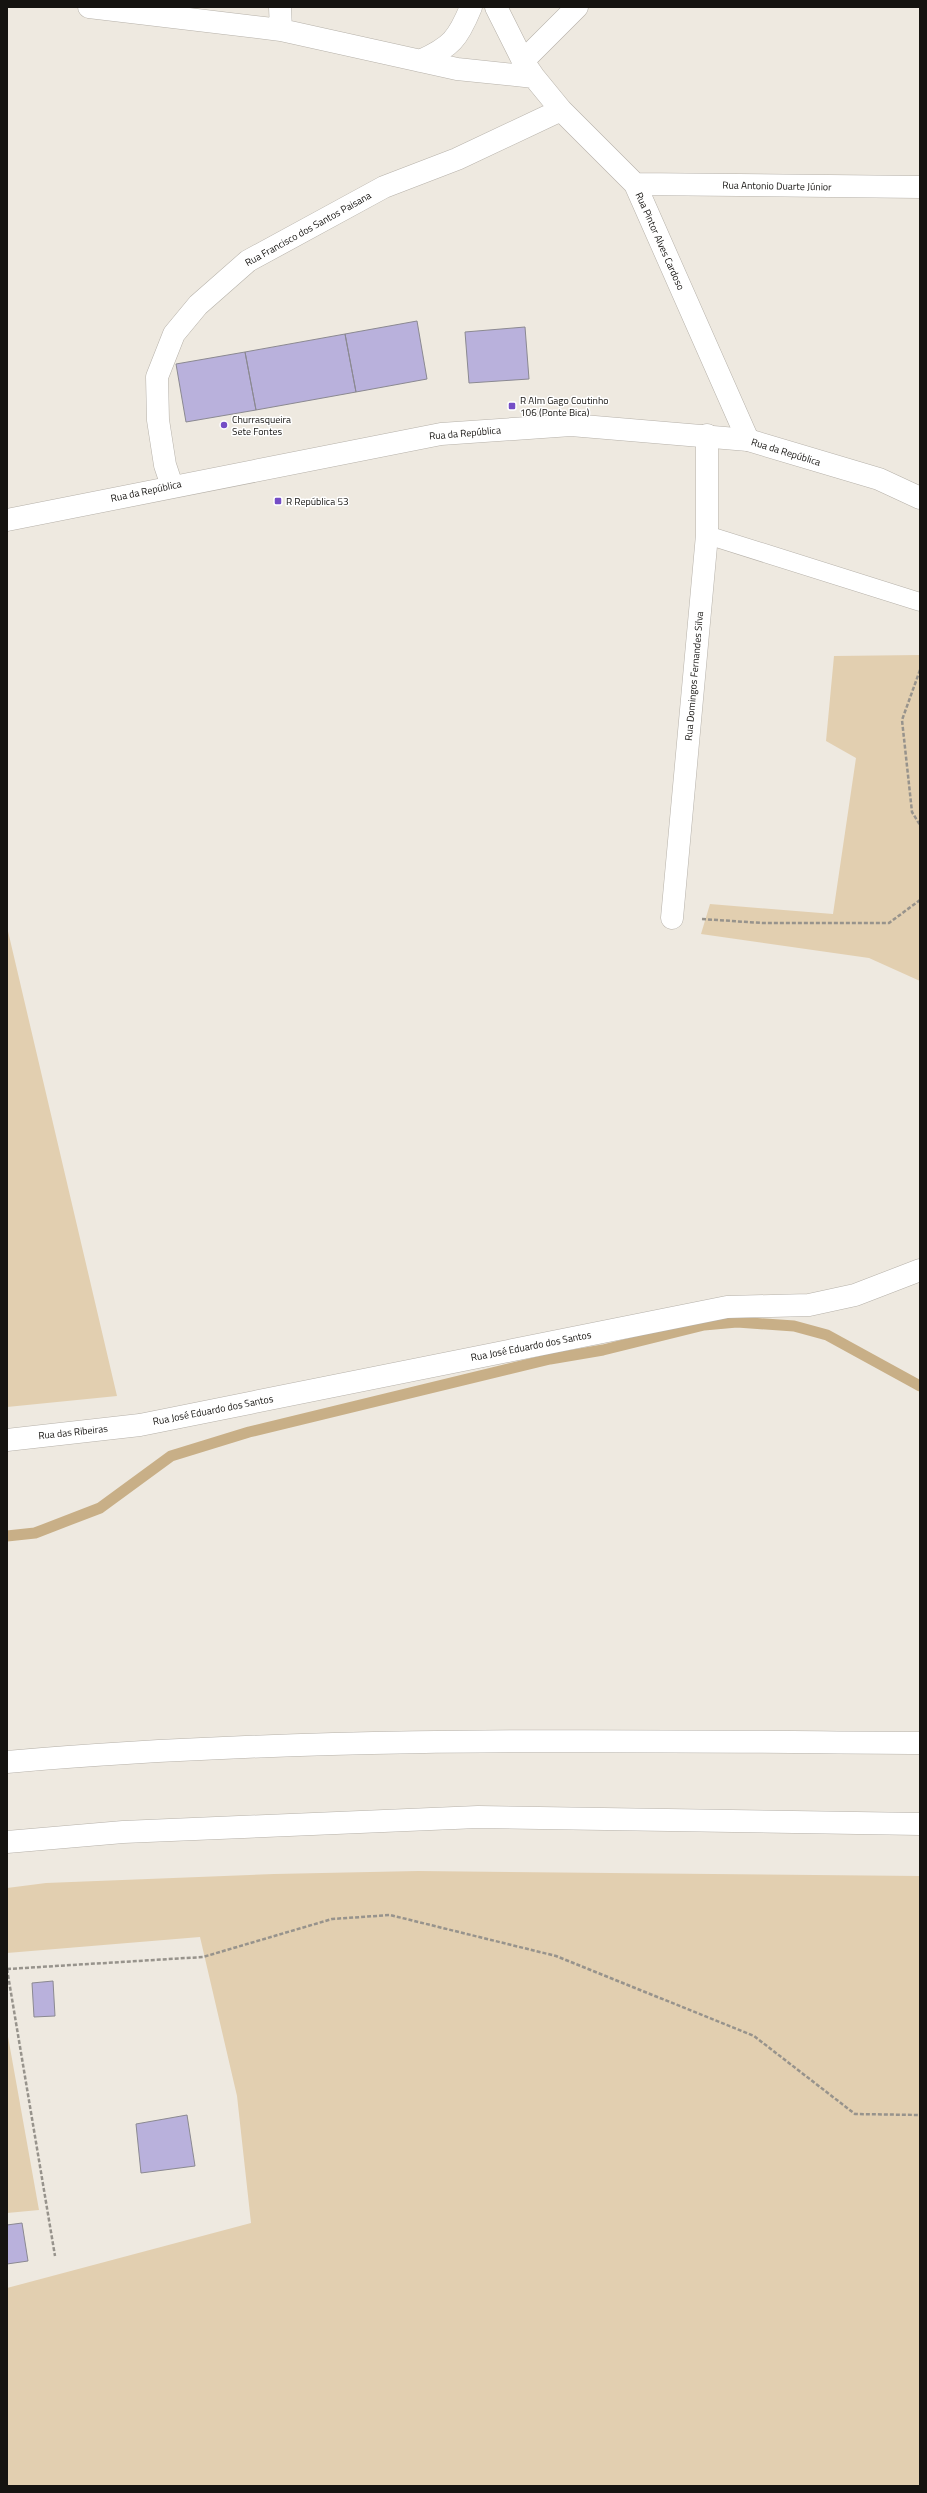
<svg xmlns="http://www.w3.org/2000/svg" width="927" height="2493" font-family="'Titillium Web',sans-serif">
<rect width="100%" height="100%" fill="#eee9e0"/>
<path fill="#e2cfb0" d="M920,655V981L869,958L701,934L710,904L833,914L856,758L826,741L834,656Z
M7,927L117,1396L7,1407Z
M418,1871L920,1876V2486H7V2288L251,2223L237,2096L200,1937L7,1953V1888L46,1883L274,1874Z
M7,2031L39,2210L7,2213Z"/>
<g fill="none" stroke-linecap="round" stroke-linejoin="round">
<path stroke="#c8af87" stroke-width="11" d="M7,1536L35,1533L100,1508L171,1456L249,1432L550,1359L603,1350L704,1325L737,1322L794,1326L827,1335L920,1386"/>
</g>
<path fill="#b9b1dc" stroke="#8b8991" d="M417,321L427,379L356,392L345,334Z
M525,327L529,379L469,383L465,332Z
M345,334L356,392L256,410L245,352Z
M245,352L256,410L186,422L176,364Z
M53,1981L55,2016L34,2017L32,1983Z
M187,2115L195,2166L141,2173L136,2124Z
M22,2223L28,2261L7,2264V2225Z"/>
<g fill="none" stroke-linecap="round" stroke-linejoin="round">
<g stroke="#b6b1a9" stroke-width="19">
<path id="lane" d="M707,535L920,602"/>
</g>
<g stroke="#b6b1a9" stroke-width="23">
<path id="street" d="M89,7L281,30L457,69L534,77
M280,7L281,30
M496,7L523,61L534,77L561,110L635,184L748,440
M420,61C451,47 458,39 471,7
M523,61L577,7
M635,184L920,187
M172,486L165,465L158,420L157,377L174,334L198,305L248,261L384,187L457,159L561,110
M672,918L707,535V435
M7,1440L140,1425L727,1307L809,1305L855,1295L920,1270"/>
</g>
<g stroke="#b6b1a9" stroke-width="23">
<path id="secondary" d="M7,520L441,434L571,425L748,440L879,479L920,498"/>
</g>
<g stroke="#b6b1a9" stroke-width="23">
<path id="highway" d="M7,1762C311,1735 616,1741 920,1743
M7,1842L123,1832L478,1817L920,1824"/>
</g>
<path stroke="#97938c" stroke-width="2.5" stroke-dasharray="4 2" stroke-linecap="butt" d="M920,670L902,720L912,812L920,825
M702,919L762,923H889L920,900
M7,1969L203,1957L332,1919L390,1915L556,1956L754,2036L855,2114L920,2115
M7,1969L55,2256"/>
<use href="#lane" stroke="#fff" stroke-width="18"/>
<use href="#street" stroke="#fff" stroke-width="22"/>
<use href="#secondary" stroke="#fff" stroke-width="22"/>
<use href="#highway" stroke="#fff" stroke-width="22"/>
</g>
<g fill="#744dc6" stroke="#fff" stroke-width="1.5">
<rect x="508" y="402" width="8" height="8" rx="2"/>
<circle cx="224" cy="425" r="4"/>
<rect x="274" y="497" width="8" height="8" rx="2"/>
</g>
<g text-anchor="middle" dominant-baseline="central" stroke-width="3" stroke-linejoin="round" paint-order="stroke">
<g font-size="10" fill="#151310" stroke="#fff">
<text transform="translate(777 186) rotate(1)">Rua Antonio Duarte Júnior</text>
<text transform="translate(308 229) rotate(-29)">Rua Francisco dos Santos Paisana</text>
<text transform="translate(660 241) rotate(66)">Rua Pintor Alves Cardoso</text>
<text transform="translate(465 433) rotate(-5)">Rua da República</text>
<text transform="translate(786 452) rotate(17)">Rua da República</text>
<text transform="translate(146 491) rotate(-12)">Rua da República</text>
<text transform="translate(694 676) rotate(-85)">Rua Domingos Fernandes Silva</text>
<text transform="translate(531 1346) rotate(-11)">Rua José Eduardo dos Santos</text>
<text transform="translate(213 1410) rotate(-11)">Rua José Eduardo dos Santos</text>
<text transform="translate(73 1432) rotate(-6)">Rua das Ribeiras</text>
</g>
<g font-size="10" fill="#151310" stroke="#fff" text-anchor="start">
<text x="520" y="400">R Alm Gago Coutinho<tspan x="520" dy="12">106 (Ponte Bica)</tspan></text>
<text x="232" y="419">Churrasqueira<tspan x="232" dy="12">Sete Fontes</tspan></text>
<text x="286" y="501">R República 53</text>
</g>
</g>
<rect width="927" height="2493" fill="none" stroke="#151310" stroke-width="16"/>
</svg>
